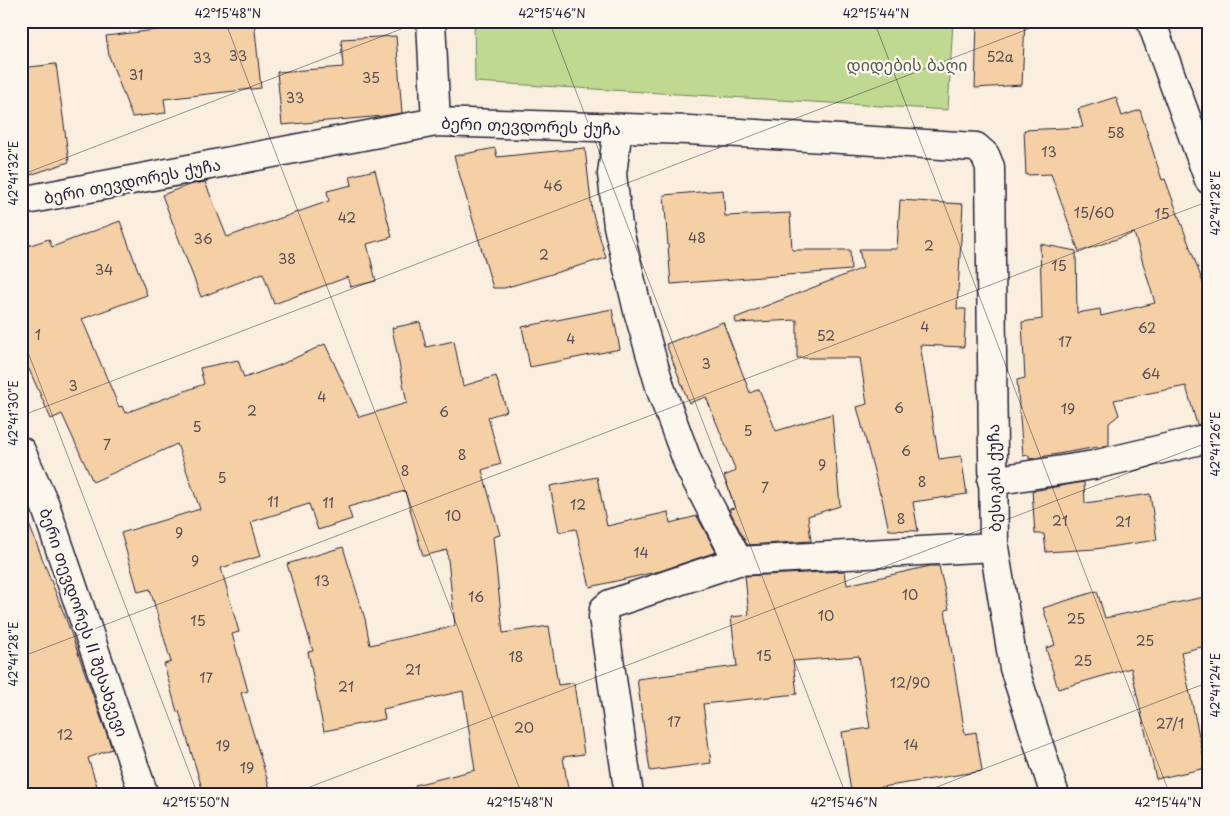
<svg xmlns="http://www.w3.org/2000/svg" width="1230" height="816" font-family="'Playpen Sans','Noto Sans Georgian',sans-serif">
<rect width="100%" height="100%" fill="#faefde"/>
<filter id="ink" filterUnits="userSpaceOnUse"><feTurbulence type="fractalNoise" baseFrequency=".02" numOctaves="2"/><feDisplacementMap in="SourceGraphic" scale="10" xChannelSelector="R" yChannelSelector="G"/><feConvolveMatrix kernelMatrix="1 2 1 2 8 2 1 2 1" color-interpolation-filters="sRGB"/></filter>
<g filter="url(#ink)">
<path fill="#bfd990" stroke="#707e66" d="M474,21H953L948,110L475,82Z"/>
<path fill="#f5d0a5" stroke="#22223b" d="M180,21H254L261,88L164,99L166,113L132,117L109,56L106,36L181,27Z
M977,21H1025L1022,85L975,88Z
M396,36L402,113L383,116L282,125L277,72L343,67L341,39Z
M56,64L69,162L21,178V68Z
M1116,97L1122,116L1140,110L1162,180L1165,179L1209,299V423L1197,425L1186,386L1114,400L1119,415L1109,423V445L1029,459V455L1023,456L1017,380L1025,378L1022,322L1042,319L1040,244L1076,251L1077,313L1100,309L1101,316L1155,303L1134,233L1079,252L1051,174L1026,175L1024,130L1083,127L1078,109Z
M495,148L497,157L585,148L592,211L606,258L504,288H493L454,156Z
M375,170L392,237L367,244L376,281L351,287L348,277L274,304L263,273L201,297L162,195L189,185L205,182L227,237L329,201L327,191L352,185L350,176Z
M723,190L725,216L790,213L792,250H850L851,270L671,284L664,195Z
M900,200L963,204L957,309H966L964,347L920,345L939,459L961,456L967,494L913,502L918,531L889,530L881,494H880L857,407L867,404L860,358H797V320L736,323L735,318L863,268L859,249H897Z
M120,221L147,295L82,319L119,407L122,406L125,413L204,384L200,368L238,360L244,378L280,365L325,344L359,417L407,403L392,328L420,322L426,347L454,341L463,386L496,376L507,411L488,417L501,464L482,470L500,535L493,537L503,633L549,626L558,685L574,683L584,754L563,757L569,795H416L415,785L475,770L463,691L383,709L385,719L324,731L308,652L313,651L287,564L343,547L365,619L370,645L455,626L447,550L423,556L405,491L348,507L352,519L318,530L309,504L251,522L261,556L221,568L239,632L232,634L248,691L241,693L272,795H204L179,711L177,712L164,664L171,662L150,589L138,592L121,533L200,509L177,444L93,482L62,414L51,419L29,369L21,373V248L49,239L52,247Z
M612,309L620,349L530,367L522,327Z
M723,322L750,393L759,389L776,431L832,414L840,506L808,516L811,541L747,545L729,509L735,508L724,476L736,471L706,397L689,403L666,344Z
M597,477L607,526L668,512L670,523L697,516L716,552L660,571L590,587L576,529L559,532L550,486Z
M1084,482L1085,503L1150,494L1157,540L1095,549L1046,552L1044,534H1035L1032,491Z
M21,509H23L66,619L112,749L88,758L100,795H21Z
M930,566H939L949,609L945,610L965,734L976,732L982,771L851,792L842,732L870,728L859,656L793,661L797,694L703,704L711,763L650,771L637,679L737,666L731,617L749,615L745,576L845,571L847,585Z
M1097,591L1105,618L1209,596V645L1181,652L1206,768L1156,779L1131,668L1058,689L1046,648L1055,645L1043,608Z"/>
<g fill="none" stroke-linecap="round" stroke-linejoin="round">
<g stroke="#22223b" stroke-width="31">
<path id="minor" d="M431,21L436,122
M618,128L612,174L618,226L638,311L661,390L690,468L738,561
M21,201L436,122L688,130L976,147L985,155L990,167L994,547L1014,668L1055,795
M21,451L45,505L144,795
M992,481L1094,465L1209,438
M629,795L603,617L604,609L610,604L738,561L994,547"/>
</g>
<g stroke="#22223b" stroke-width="31">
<path id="secondary" d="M1151,21L1209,180"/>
</g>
<use href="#minor" stroke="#fbf7ec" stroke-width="28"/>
<use href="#secondary" stroke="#fbf7ec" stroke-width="28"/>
</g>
</g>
<path fill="none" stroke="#22223b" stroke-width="1" stroke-opacity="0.45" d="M225,21L522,795M549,21L846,795M874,21L1170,795M1198,21L1209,50M21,175L422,21M21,334L198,795M21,416L1049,21M21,657L1209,201M289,795L1209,442M916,795L1209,682"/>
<g text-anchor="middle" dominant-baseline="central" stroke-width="4.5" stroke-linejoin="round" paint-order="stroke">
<g font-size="14" fill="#574e56">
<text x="238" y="55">33</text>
<text x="1000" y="56">52a</text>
<text x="202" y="57">33</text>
<text x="136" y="74">31</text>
<text x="371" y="77">35</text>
<text x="295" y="97">33</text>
<text x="1116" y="132">58</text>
<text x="1049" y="151">13</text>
<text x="553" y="185">46</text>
<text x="1094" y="212">15/60</text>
<text x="1162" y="213">15</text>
<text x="347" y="217">42</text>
<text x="697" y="237">48</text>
<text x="203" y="238">36</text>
<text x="929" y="245">2</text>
<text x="544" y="254">2</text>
<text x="287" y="258">38</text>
<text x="1059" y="265">15</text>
<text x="104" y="269">34</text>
<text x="925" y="326">4</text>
<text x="1147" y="327">62</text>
<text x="38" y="334">1</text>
<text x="826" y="335">52</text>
<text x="571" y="338">4</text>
<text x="1065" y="341">17</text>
<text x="706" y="363">3</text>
<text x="1151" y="373">64</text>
<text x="73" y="385">3</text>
<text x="322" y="396">4</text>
<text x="899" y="407">6</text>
<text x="1068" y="408">19</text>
<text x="252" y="410">2</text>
<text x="444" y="411">6</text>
<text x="197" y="426">5</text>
<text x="748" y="430">5</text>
<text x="107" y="444">7</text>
<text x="906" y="450">6</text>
<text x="462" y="454">8</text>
<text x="822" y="464">9</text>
<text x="405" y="470">8</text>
<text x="222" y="477">5</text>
<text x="922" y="481">8</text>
<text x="765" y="487">7</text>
<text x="273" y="501">11</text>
<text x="328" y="502">11</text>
<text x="578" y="504">12</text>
<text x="453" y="515">10</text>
<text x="901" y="518">8</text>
<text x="1060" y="520">21</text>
<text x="1123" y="521">21</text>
<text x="179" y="532">9</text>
<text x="641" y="552">14</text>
<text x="195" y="560">9</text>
<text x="322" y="580">13</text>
<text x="910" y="594">10</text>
<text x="476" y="596">16</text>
<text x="826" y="615">10</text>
<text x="1076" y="618">25</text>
<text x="198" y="620">15</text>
<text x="1145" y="640">25</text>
<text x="764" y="655">15</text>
<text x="516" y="656">18</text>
<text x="1083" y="660">25</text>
<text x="413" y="669">21</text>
<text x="206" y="677">17</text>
<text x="910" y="682">12/90</text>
<text x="346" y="686">21</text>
<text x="674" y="721">17</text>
<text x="1170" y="723">27/1</text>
<text x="524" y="727">20</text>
<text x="65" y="734">12</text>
<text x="911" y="744">14</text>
<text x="223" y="745">19</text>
<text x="247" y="767">19</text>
</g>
<g font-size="16" fill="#515954" stroke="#fbf7ec">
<text x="907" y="64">დიდების ბაღი</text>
</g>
<g font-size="16" fill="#22223b" stroke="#fbf7ec">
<text transform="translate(531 125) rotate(2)">ბერი თევდორეს ქუჩა</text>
<text transform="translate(132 180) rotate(-11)">ბერი თევდორეს ქუჩა</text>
<text transform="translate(993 478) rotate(-91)">ბესიკის ქუჩა</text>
<text transform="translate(85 622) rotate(71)">ბერი თევდორეს II შესახვევი</text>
</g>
</g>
<rect width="1230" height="816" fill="none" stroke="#fbf7ec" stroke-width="55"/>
<rect x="28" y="28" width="1174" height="760" fill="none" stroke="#22223b" stroke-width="2"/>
<g font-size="12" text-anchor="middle" fill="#22223b">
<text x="228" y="18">42°15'48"N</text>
<text x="552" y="18">42°15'46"N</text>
<text x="876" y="18">42°15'44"N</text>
<text transform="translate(14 173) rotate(-90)" y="4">42°41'32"E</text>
<text transform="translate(1216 203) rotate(-90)" y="4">42°41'28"E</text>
<text transform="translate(14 413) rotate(-90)" y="4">42°41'30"E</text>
<text transform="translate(1216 444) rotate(-90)" y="4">42°41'26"E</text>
<text transform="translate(14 654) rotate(-90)" y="4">42°41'28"E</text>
<text transform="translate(1216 685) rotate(-90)" y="4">42°41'24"E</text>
<text x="196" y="807">42°15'50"N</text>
<text x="520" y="807">42°15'48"N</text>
<text x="844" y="807">42°15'46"N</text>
<text x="1168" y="807">42°15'44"N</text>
</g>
</svg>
